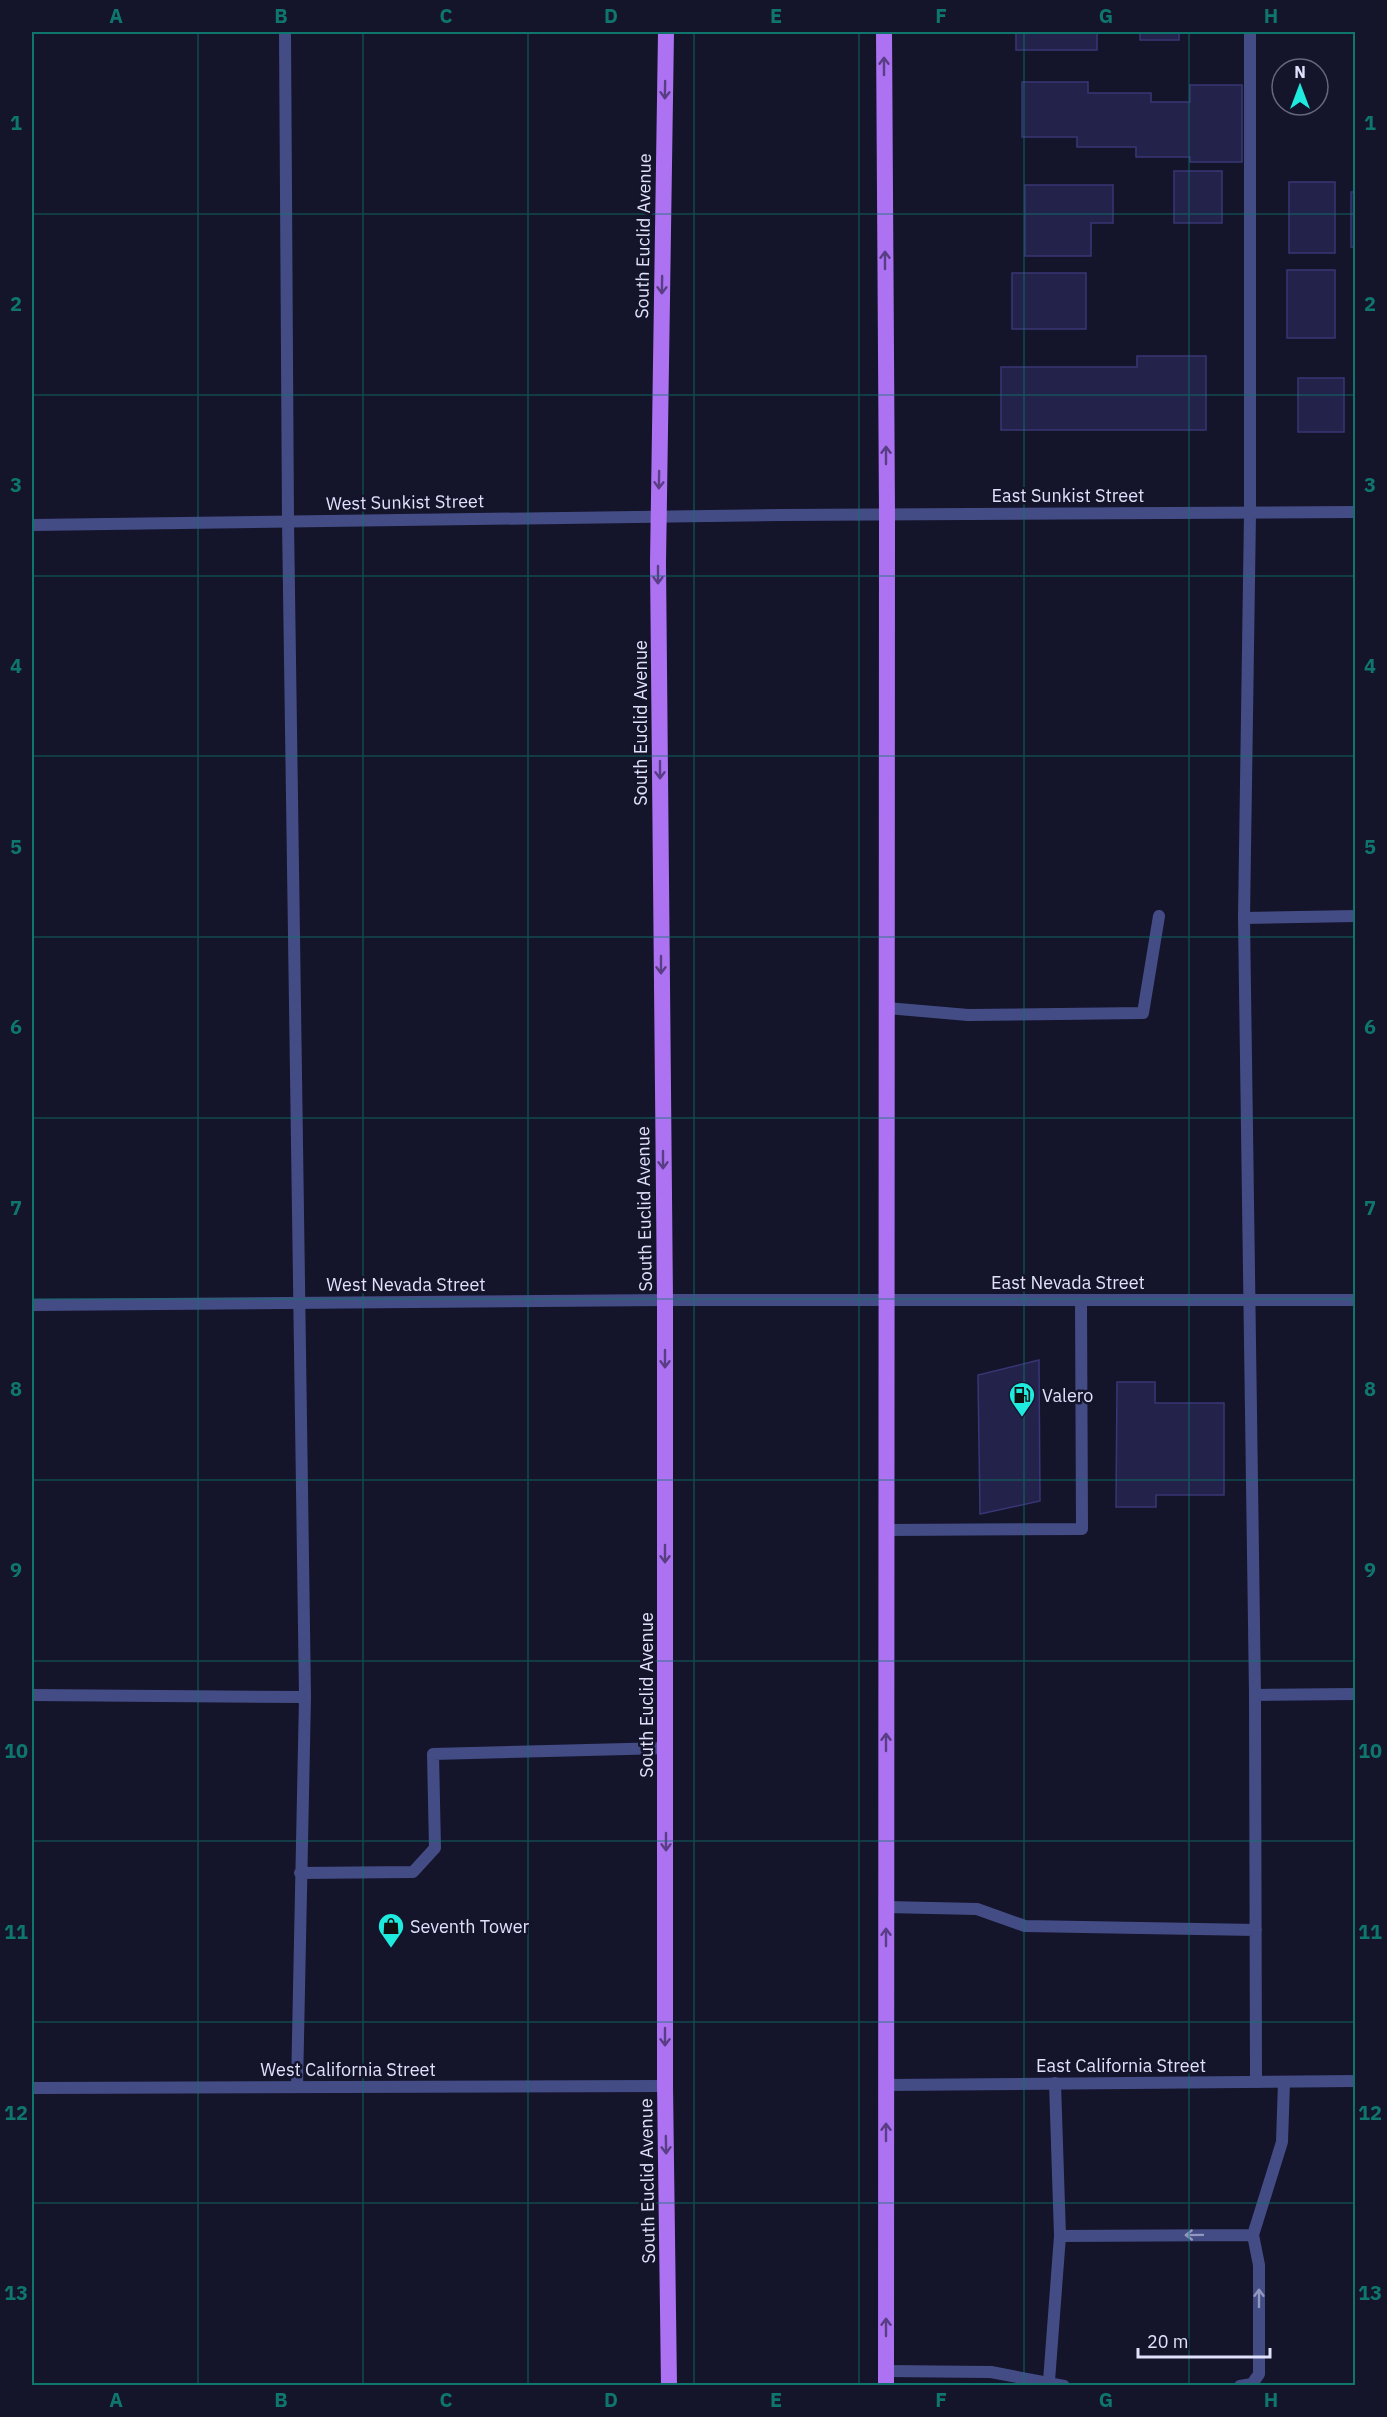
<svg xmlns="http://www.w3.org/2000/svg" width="1387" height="2417" font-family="'IBM Plex Sans',sans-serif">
<rect width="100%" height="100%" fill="#14142b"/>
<path fill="#23224a" stroke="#383674" stroke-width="1.5" d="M1016,32H1097V50H1016Z
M1140,32H1179V40H1140Z
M1022,82H1088V93H1151V102H1190V85H1242V162H1190V157H1136V147H1077V137H1022Z
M1174,171H1222V223H1174Z
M1289,182H1335V253H1289Z
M1025,185H1113V223H1091V256H1025Z
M1351,192H1356V247H1351Z
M1287,270H1335V338H1287Z
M1012,273H1086V329H1012Z
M1137,356H1206V430H1001V367H1137Z
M1298,378H1344V432H1298Z
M1039,1360L1040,1501L980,1514L978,1375Z
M1117,1382H1155V1403H1224V1495H1156V1507H1116Z"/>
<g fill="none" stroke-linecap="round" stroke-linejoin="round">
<path stroke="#444c85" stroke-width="12" d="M285,32L288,521L305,1697L297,2087
M1250,32V513L1244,918L1255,1695L1256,2082
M1244,918L1356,916
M887,1008L968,1015L1143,1013L1159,916
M886,1530L1082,1529L1081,1300
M32,1695L305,1697
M1255,1695L1356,1694
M300,1873L413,1872L435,1848L433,1754L666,1748
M886,1907L977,1909L1025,1926L1256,1930
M1060,2236L1253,2235
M886,2371L991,2372L1064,2386
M1049,2381L1060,2236L1055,2083
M1240,2386L1252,2384L1259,2374V2265L1253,2235L1282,2142L1284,2082"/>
<path stroke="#444c85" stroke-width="12" d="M32,525L780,515L1356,512
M32,1305L665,1300H1356
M886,2085L1356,2081
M32,2088L665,2086"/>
<path stroke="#ad72f2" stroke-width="16" d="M666,32L658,563L665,1300V2086L669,2386
M884,32L887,514L886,2386"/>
</g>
<defs><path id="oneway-shaft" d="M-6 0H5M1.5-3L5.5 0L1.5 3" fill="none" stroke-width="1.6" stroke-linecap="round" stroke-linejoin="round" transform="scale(1.5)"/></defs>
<g stroke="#593e85">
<use href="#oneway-shaft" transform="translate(884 66) rotate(-90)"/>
<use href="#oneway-shaft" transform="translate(665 90) rotate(91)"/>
<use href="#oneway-shaft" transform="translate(885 260) rotate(-90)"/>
<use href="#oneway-shaft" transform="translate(662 285) rotate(91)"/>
<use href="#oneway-shaft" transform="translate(886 455) rotate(-90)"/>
<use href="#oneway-shaft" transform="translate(659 480) rotate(91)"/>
<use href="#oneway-shaft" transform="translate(658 575) rotate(90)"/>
<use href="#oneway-shaft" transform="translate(660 770) rotate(90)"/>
<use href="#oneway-shaft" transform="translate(661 965) rotate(90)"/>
<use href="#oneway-shaft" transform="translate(663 1160) rotate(90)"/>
<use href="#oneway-shaft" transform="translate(665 1359) rotate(90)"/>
<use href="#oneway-shaft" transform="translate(665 1554) rotate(90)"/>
<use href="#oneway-shaft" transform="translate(886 1742) rotate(-90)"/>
<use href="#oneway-shaft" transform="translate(666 1842) rotate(90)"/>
<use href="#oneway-shaft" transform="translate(886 1937) rotate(-90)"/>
<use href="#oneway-shaft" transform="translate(665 2037) rotate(90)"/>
<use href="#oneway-shaft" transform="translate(886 2132) rotate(-90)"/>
<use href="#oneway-shaft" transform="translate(666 2145) rotate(89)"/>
<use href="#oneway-shaft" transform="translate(886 2327) rotate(-90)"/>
</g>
<g stroke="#9297c0">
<use href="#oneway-shaft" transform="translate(1194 2235) rotate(179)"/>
<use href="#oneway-shaft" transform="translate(1259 2298) rotate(-90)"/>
</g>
<path fill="none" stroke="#0f766e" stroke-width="1.5" stroke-opacity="0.55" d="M198,32V2386M363,32V2386M528,32V2386M694,32V2386M859,32V2386M1024,32V2386M1189,32V2386M32,214H1356M32,395H1356M32,576H1356M32,756H1356M32,937H1356M32,1118H1356M32,1299H1356M32,1480H1356M32,1661H1356M32,1841H1356M32,2022H1356M32,2203H1356"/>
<defs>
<g id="fuel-pin" transform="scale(1.35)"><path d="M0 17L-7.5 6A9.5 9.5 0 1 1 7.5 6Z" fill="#1eeadd" stroke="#14142b"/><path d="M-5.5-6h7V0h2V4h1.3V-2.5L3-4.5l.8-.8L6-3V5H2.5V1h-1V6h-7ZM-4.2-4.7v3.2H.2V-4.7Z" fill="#111"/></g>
<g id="shop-pin" transform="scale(1.35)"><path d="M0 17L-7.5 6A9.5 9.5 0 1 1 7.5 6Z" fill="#1eeadd" stroke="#14142b"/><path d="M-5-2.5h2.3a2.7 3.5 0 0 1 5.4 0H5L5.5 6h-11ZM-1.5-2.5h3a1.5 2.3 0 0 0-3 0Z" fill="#111"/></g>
</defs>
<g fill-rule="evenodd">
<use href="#fuel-pin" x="1022" y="1395"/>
<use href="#shop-pin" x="391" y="1926"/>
</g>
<g text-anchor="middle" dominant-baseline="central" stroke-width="5" stroke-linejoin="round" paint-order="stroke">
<g font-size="18" fill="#e0e2fc" stroke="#14142b">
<text transform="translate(643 236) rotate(-89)">South Euclid Avenue</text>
<text x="1068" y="495">East Sunkist Street</text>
<text transform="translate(405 502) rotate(-1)">West Sunkist Street</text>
<text transform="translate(640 723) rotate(-90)">South Euclid Avenue</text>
<text transform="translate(644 1209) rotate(-91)">South Euclid Avenue</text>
<text x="1068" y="1282">East Nevada Street</text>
<text x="406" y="1284">West Nevada Street</text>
<text transform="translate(646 1695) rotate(-90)">South Euclid Avenue</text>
<text x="1121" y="2065">East California Street</text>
<text x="348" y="2069">West California Street</text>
<text transform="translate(647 2181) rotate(-91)">South Euclid Avenue</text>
</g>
<g font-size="18" fill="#e0e2fc" stroke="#14142b" text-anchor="start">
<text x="1042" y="1395">Valero</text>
<text x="410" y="1926">Seventh Tower</text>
</g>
</g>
<rect width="1387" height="2417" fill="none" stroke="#14142b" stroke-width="66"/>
<g transform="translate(1300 87)"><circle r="28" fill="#14142b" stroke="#66667f" stroke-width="1.5"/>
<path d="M0-4.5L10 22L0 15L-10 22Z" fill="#1eeadd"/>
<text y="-9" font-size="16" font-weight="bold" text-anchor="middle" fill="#e0e2fc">N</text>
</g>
<path d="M1138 2348v9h132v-9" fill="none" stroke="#e0e2fc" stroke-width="3"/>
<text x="1147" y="2348" font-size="18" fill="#e0e2fc" stroke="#14142b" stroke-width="4.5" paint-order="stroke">20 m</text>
<rect x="33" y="33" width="1321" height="2351" fill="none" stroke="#0f766e" stroke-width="2"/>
<g font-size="20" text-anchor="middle" font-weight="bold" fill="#0f766e">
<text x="116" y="23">A</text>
<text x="281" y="23">B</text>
<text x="446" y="23">C</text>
<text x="611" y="23">D</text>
<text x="776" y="23">E</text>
<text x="941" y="23">F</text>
<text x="1106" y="23">G</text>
<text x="1271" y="23">H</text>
<text x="16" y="130">1</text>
<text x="1370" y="130">1</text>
<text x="16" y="311">2</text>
<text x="1370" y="311">2</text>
<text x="16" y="492">3</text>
<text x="1370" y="492">3</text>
<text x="16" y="673">4</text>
<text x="1370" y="673">4</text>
<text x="16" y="854">5</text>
<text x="1370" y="854">5</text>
<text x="16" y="1034">6</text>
<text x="1370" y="1034">6</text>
<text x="16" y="1215">7</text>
<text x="1370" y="1215">7</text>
<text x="16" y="1396">8</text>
<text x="1370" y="1396">8</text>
<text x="16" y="1577">9</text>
<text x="1370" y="1577">9</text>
<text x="16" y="1758">10</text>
<text x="1370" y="1758">10</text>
<text x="16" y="1939">11</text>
<text x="1370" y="1939">11</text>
<text x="16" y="2120">12</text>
<text x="1370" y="2120">12</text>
<text x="16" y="2300">13</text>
<text x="1370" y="2300">13</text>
<text x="116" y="2407">A</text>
<text x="281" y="2407">B</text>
<text x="446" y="2407">C</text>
<text x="611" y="2407">D</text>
<text x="776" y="2407">E</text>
<text x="941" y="2407">F</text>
<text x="1106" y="2407">G</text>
<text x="1271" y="2407">H</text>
</g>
</svg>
